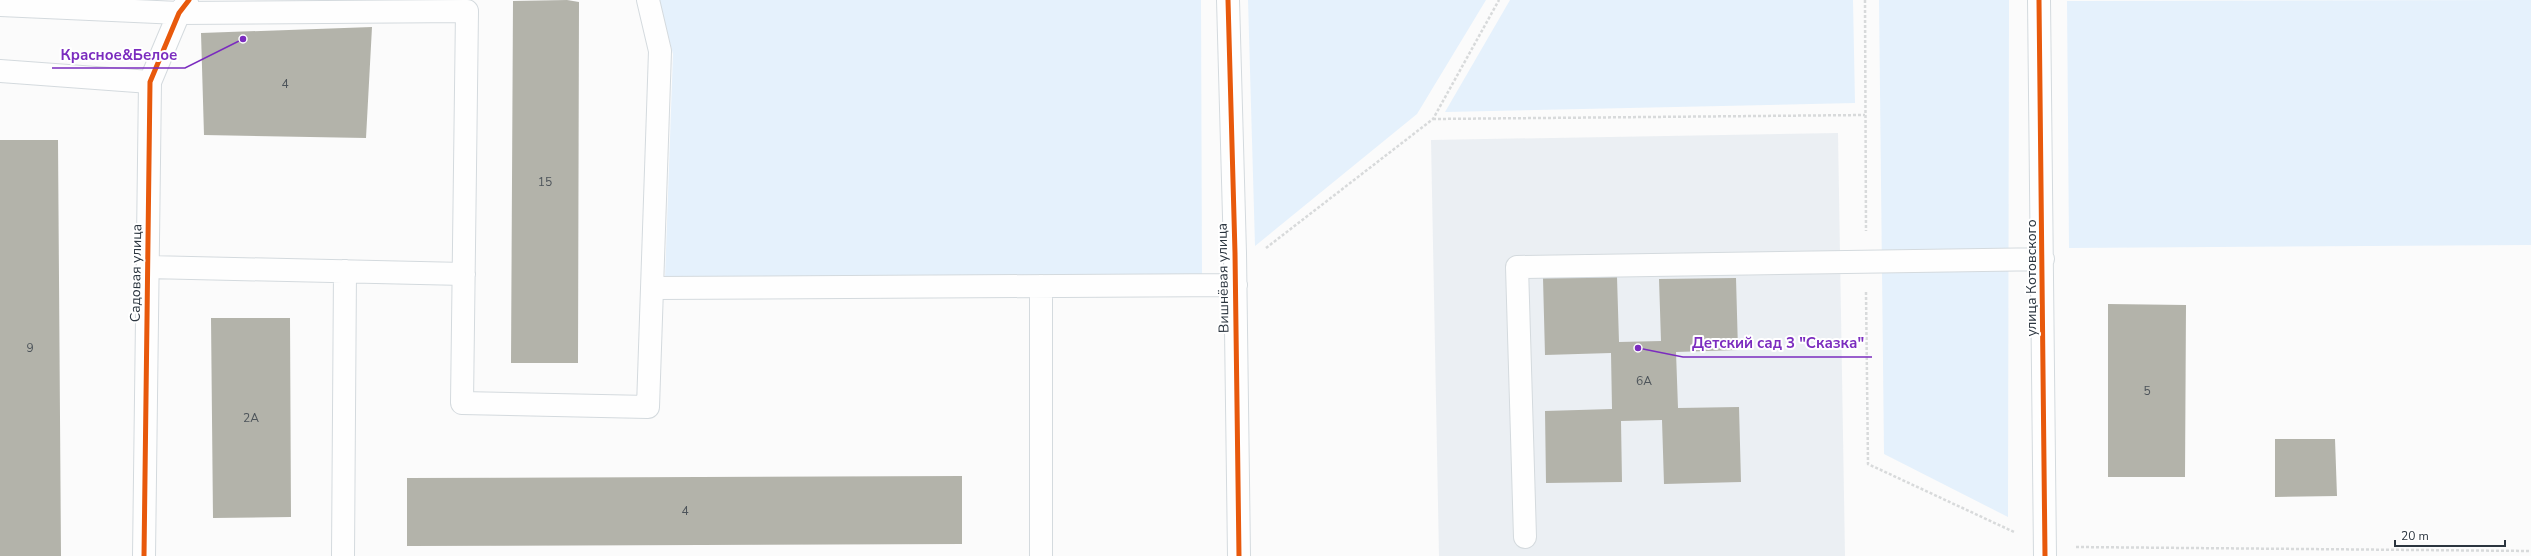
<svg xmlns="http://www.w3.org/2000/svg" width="2531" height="556" font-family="'Nunito Sans',sans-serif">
<rect width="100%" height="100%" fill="#fbfbfb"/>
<path fill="#ebeff3" d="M1838,133L1845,556H1439L1431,140Z"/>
<path fill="#e5f1fc" d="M659,0H1201L1202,280L665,278L673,54Z
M1248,0H1486L1417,114L1255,246Z
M1510,0H1853L1855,103L1445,112Z
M1879,0H2009L2008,517L1884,454Z
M2531,0V245L2069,248L2067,1Z"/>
<path fill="#b3b3aa" d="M567,0L579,2L578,363H511L513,1Z
M372,27L366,138L204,135L201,33Z
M0,140H58L61,556H0Z
M1617,277L1619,342L1661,341L1659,279L1736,278L1738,350L1676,352L1678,408L1739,407L1741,482L1664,484L1662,420L1621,421L1622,482L1546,483L1545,411L1612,409L1611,353L1545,355L1543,278Z
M2108,304L2186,305L2185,477H2108Z
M211,318H290L291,517L213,518Z
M2275,439H2335L2337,496L2275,497Z
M962,476V544L407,546V478Z"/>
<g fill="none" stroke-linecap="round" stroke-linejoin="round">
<g stroke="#d4dade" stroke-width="24">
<path id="minor" d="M1228,0L1235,253L1239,556
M2039,0L2045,556
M0,5L179,13L467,11L462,403L648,407L660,51L648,0
M0,71L150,82
M148,267L464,274
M1041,286V556
M654,288L1236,285
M1525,537L1517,267L2043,259
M144,556L150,82L179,13L187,3
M343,556L345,271"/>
</g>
<path stroke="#d8dadb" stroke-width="2.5" stroke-dasharray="3 2" stroke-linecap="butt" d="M1865,0L1866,231
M1433,119L1865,115
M1266,248L1433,119L1499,0
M1866,292L1868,464L2014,532
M2076,547L2531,551"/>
<use href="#minor" stroke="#fefefe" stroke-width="22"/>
<g stroke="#fff" stroke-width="8">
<path id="cycleway" d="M1228,0L1235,253L1239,556
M2039,0L2045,556
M144,556L150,82L179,13L189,0"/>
</g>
<use href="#cycleway" stroke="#e8590c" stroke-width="5"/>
</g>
<g text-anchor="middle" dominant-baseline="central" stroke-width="4" stroke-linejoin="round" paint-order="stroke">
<g font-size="12" fill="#4d545a">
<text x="285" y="84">4</text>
<text x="545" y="182">15</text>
<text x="30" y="348">9</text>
<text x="1644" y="381">6А</text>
<text x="2147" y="391">5</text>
<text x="251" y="418">2А</text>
<text x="685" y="511">4</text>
</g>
<g font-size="14" fill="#2b353f" stroke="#fff">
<text transform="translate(136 273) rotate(-89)">Садовая улица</text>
<text transform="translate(1223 278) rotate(-91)">Вишнёвая улица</text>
<text transform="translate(2031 278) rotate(-90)">улица Котовского</text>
</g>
</g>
<path fill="none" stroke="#7b2cbf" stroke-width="1.5" d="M243 39L185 68H52M1638 348L1683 357H1872"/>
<g fill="#7b2cbf" stroke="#fff" stroke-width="1.5">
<circle cx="243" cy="39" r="4"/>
<circle cx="1638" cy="348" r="4"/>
</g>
<g font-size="15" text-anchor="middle" font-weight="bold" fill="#7b2cbf" stroke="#fff" stroke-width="4" stroke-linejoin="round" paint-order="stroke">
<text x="119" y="60">Красное&amp;Белое</text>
<text x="1778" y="348">Детский сад 3 "Сказка"</text>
</g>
<path d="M2395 540v6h110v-6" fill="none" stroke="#2b353f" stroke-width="2"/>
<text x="2401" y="540" font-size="12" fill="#2b353f" stroke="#ffffff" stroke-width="3" paint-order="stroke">20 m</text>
</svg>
